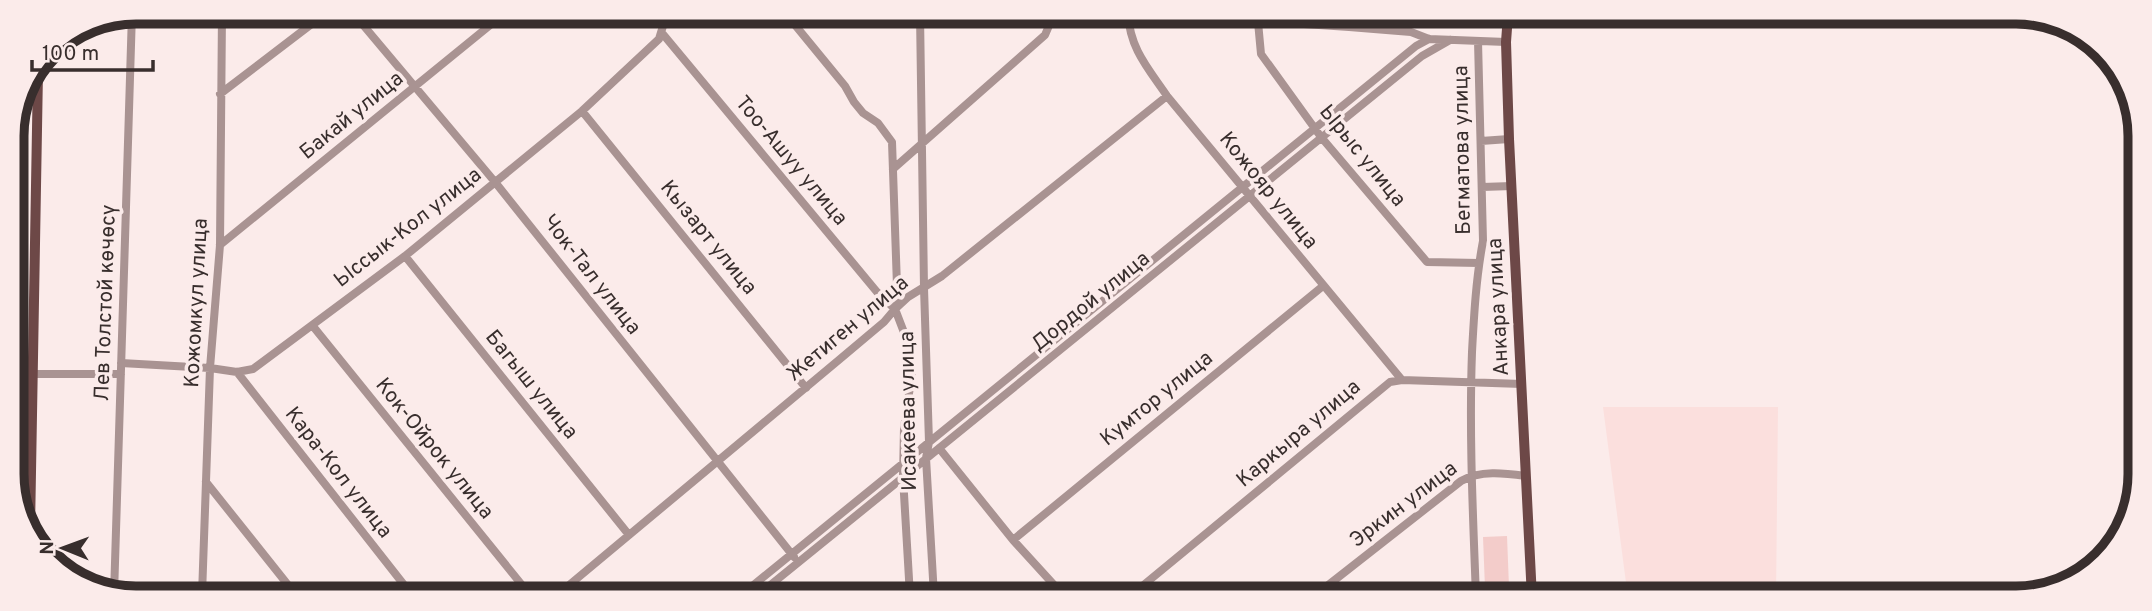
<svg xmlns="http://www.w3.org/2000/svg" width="2152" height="611" font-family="Overpass,sans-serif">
<rect width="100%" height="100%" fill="#fbebea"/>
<path fill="#fbdfdd" d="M20,113L13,306L12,129Z
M1603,407H1778L1776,598H1628Z"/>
<path fill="#f3ccca" d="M1507,536L1509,587L1485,588L1483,537Z"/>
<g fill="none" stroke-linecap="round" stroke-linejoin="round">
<path stroke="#a99392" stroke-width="8" d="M353,13L495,182L794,557
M786,14L845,86L854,102L863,113L878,123L892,142L897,286L895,309L905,335L912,373L904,428L903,477L910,596
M920,14L924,288L929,442L926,458L934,596
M1128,14C1130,49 1148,68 1167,96L1402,380
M1151,14L1349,27L1411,32L1429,39L1506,42
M1349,15V27
M1258,22L1261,54L1321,137L1427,262L1479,263
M662,33L877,292L895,309
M220,94L326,13
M582,111L806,388
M1481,141L1509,139
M893,169L1045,35L1054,14
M1482,187L1512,186
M220,245L505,13
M405,256L629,535
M312,325L530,595
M121,363L210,368L237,372L253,369L405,256L582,111L659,39L667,13
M237,372L412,595
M33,374H121
M939,448L1013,540L1065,597
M206,482L296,595
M1013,540L1323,286
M114,595L132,13
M202,595L210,368L220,245L222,12
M556,596L840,359L884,322L895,309L908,297L942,276L1167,96
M740,596L1416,46L1429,39
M757,596L1422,56L1450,40
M1129,597L1390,382L1402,380L1522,384
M1313,597L1461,481C1480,470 1504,473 1526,476
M1476,597C1473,516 1469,434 1472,352C1474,315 1476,278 1483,241L1478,41"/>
<path stroke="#6d4847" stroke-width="10" d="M1508,15L1506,42L1509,139L1532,598
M30,529L38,72"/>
</g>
<g text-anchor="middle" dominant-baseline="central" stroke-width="7" stroke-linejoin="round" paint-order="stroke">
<g font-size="21" fill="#382e2d" stroke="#fbebea">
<text transform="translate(352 116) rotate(-39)">Бакай улица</text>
<text transform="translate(1463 150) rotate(-91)">Бегматова улица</text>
<text transform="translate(1362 156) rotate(51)">Ырыс улица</text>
<text transform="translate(791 161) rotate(50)">Тоо-Ашуу улица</text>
<text transform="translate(1268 191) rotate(51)">Кожояр улица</text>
<text transform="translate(408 228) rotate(-38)">Ыссык-Кол улица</text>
<text transform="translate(708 238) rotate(51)">Кызарт улица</text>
<text transform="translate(591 275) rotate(52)">Чок-Тал улица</text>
<text transform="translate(1091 302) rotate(-39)">Дордой улица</text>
<text transform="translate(106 303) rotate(-88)">Лев Толстой көчөсү</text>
<text transform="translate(197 303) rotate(-87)">Кожомкул улица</text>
<text transform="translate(1499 307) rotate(-93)">Анкара улица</text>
<text transform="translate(848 329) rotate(-40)">Жетиген улица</text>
<text transform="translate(531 385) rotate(51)">Багыш улица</text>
<text transform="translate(1157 399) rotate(-39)">Кумтор улица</text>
<text transform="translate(909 411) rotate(-91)">Исакеева улица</text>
<text transform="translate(1299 434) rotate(-40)">Каркыра улица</text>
<text transform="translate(434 449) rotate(51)">Кок-Ойрок улица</text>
<text transform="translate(338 473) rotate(52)">Кара-Кол улица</text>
<text transform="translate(1404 505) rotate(-37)">Эркин улица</text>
</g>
</g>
<path d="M0 0H2152V611H0ZM136 24H2016A112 112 0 0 1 2128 136V474A112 112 0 0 1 2016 586H136A112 112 0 0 1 24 474V136A112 112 0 0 1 136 24Z" fill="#fbebea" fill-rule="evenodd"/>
<path fill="none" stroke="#382e2d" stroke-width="9" d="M136 24H2016A112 112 0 0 1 2128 136V474A112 112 0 0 1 2016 586H136A112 112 0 0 1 24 474V136A112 112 0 0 1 136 24Z"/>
<g transform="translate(63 548) rotate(271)" stroke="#fbebea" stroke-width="5" paint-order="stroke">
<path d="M0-5L12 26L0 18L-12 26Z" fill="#382e2d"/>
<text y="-10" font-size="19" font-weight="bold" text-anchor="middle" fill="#382e2d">N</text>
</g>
<path d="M32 60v10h121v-10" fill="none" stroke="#382e2d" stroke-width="3.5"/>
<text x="42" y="60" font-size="21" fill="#382e2d" stroke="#fbebea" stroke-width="5" paint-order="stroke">100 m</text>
</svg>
